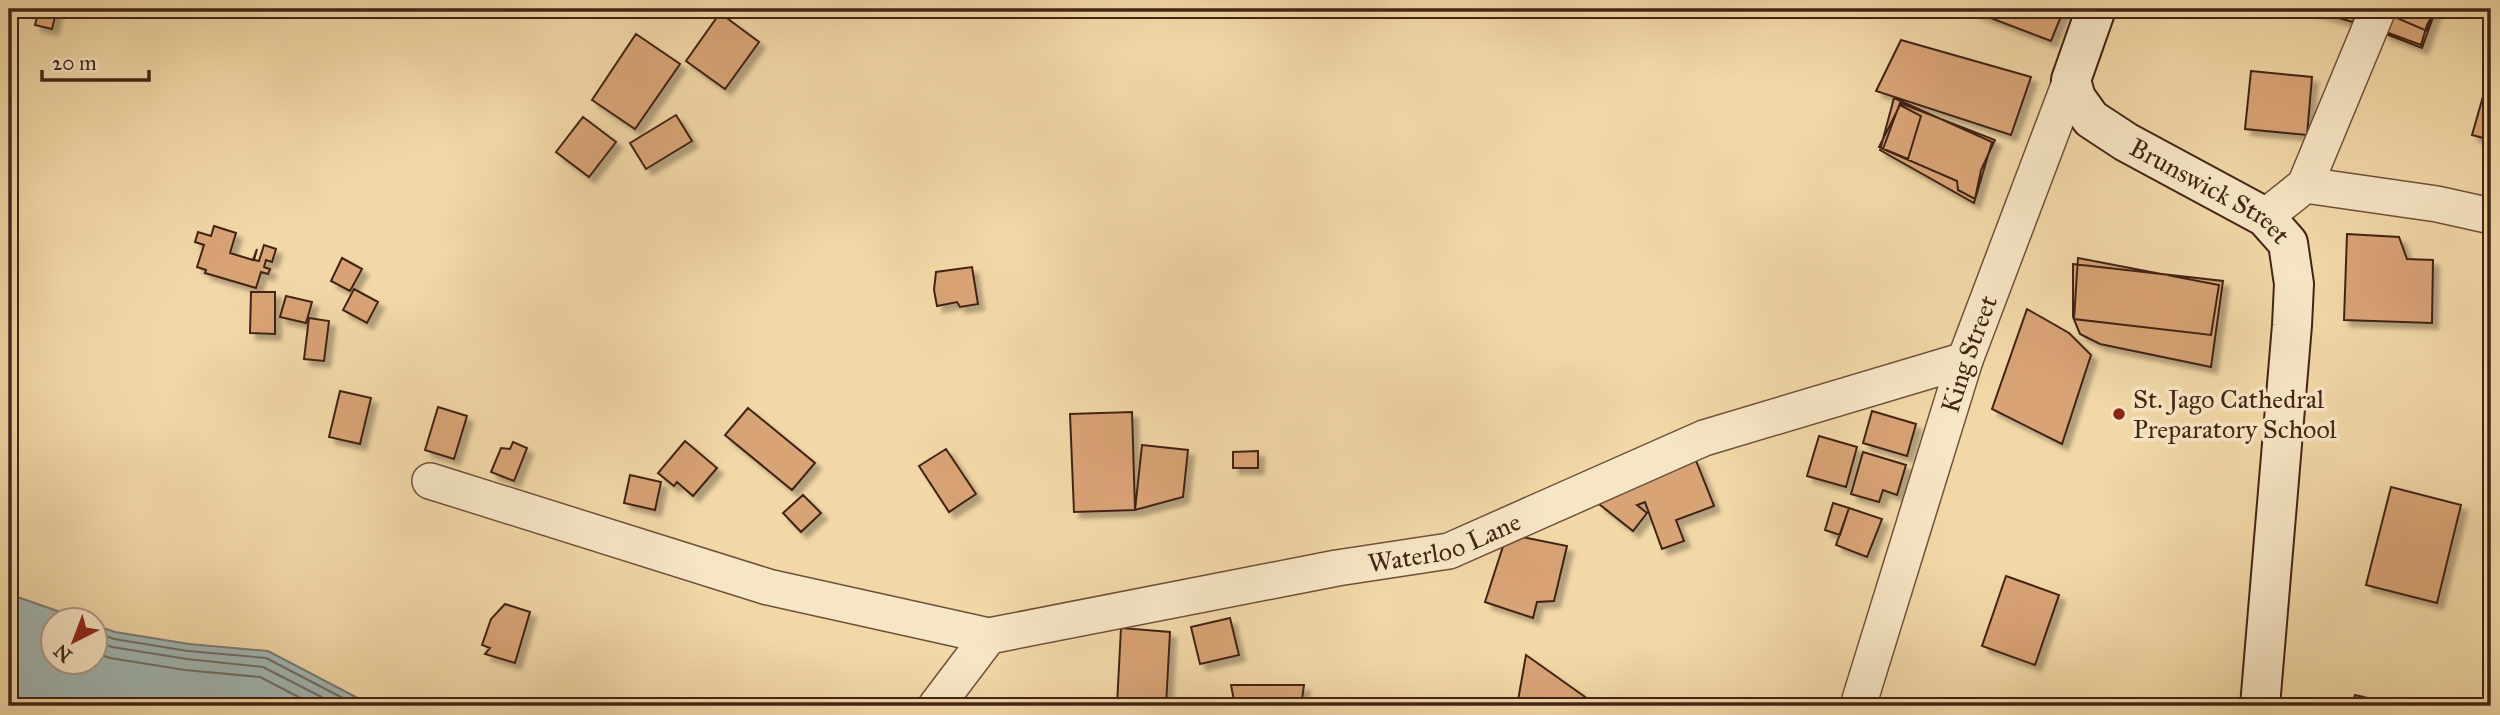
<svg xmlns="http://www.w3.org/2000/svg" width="2500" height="715" font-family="'IM FELL Great Primer',serif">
<defs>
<filter id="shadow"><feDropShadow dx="6" dy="6" stdDeviation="2" flood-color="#0004"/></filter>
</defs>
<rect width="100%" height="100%" fill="#f2d8a7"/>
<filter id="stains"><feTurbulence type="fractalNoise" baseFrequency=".00286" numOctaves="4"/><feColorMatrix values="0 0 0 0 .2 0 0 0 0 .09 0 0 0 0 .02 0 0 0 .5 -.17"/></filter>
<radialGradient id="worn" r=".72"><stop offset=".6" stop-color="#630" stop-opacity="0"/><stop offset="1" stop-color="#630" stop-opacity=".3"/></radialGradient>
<path fill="#a0b7b3" stroke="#7b7c74" stroke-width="2" d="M9,594L83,620H52V662H94L95,625L115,632L189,644L268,651L373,706H9Z"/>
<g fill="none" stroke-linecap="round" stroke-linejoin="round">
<path stroke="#726e64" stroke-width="2" d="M94,632L114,639L188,651L266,658L358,706
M94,641L112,647L187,659L263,667L339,706
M94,652L110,658L185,670L260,677L316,706"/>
</g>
<path fill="#d8a375" stroke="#432415" stroke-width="2" filter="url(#shadow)" d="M22,9H57L52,29L35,25L38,13Z
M1967,9H2064L2051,41Z
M2306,9H2357L2353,22Z
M2387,9H2435L2427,31L2383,12Z
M2387,9H2436L2427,25L2421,45L2383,31Z
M2392,9H2436L2422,48L2383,33Z
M720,13L759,42L725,89L686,61Z
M636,34L680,64L635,129L592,100Z
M1901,40L2031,77L2011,135L1876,91Z
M2251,71L2312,77L2307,135L2245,129Z
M2488,79L2491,80V140L2472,135Z
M1894,98L1992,142L1974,203L1880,150Z
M1900,103L1995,140L1981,170L1975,199L1958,190L1957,181L1883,149Z
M1900,105L1921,116L1908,159L1879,147Z
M676,115L692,141L646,169L630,143Z
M583,117L616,142L589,177L556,152Z
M214,226L236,233L230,253L253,260L257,249L254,260L259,261L264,245L276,249L272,262L266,260L264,267L270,269L268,274L261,272L256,288L205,273L206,270L197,267L204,245L195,242L198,232L211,236Z
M2347,234L2399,237L2407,259L2433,260L2432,323L2344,320Z
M342,258L362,269L350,291L331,281Z
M2078,258L2219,285L2211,335L2074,319Z
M2073,264L2223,281L2211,367L2100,344L2080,334L2073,317Z
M972,267L978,304L960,307L957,302L937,306L934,290L936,272Z
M354,289L378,302L367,323L343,310Z
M251,292H275V334L250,333Z
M286,296L312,302L306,323L280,317Z
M2491,301V349H2485Z
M2027,309L2069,333L2091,355L2062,444L1992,409Z
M309,318L329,321L324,361L304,359Z
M340,391L371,398L360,444L329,437Z
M438,407L467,416L454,459L425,450Z
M748,408L815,463L792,490L725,435Z
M1872,411L1916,424L1907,456L1863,443Z
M1132,412L1135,510L1074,512L1070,414Z
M1819,436L1857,447L1846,487L1807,476Z
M685,441L717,468L693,496L677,482L674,486L658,473Z
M513,442L527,448L514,481L491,472L501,448L510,449Z
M1142,445L1188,450L1183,497L1135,510Z
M946,449L976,494L949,512L919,466Z
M1258,451V468H1233V452Z
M1863,452L1906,465L1897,495L1883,490L1879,502L1851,494Z
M1695,458L1714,506L1676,520L1684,541L1662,549L1645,502L1637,505L1647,513L1633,531L1599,504L1607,494Z
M630,475L661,482L655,510L624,503Z
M2391,487L2461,505L2437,603L2366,585Z
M803,495L821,513L801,532L783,513Z
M1833,503L1849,508L1840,535L1825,530Z
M1849,508L1882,519L1867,557L1836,545Z
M1507,534L1567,546L1554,601L1537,602L1533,618L1485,602Z
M2006,576L2059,595L2035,665L1982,646Z
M505,604L530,612L515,663L485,654L490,648L482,645L491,619Z
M1230,618L1239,655L1200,664L1191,627Z
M1121,628L1170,632L1166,706L1117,705Z
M1526,655L1595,704V706H1517Z
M1231,685H1304L1301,706H1235Z
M2355,695L2401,706H2352Z"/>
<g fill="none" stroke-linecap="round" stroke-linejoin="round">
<g stroke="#6f513a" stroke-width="38">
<g id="minor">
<path d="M2305,185L2437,204L2491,216"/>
<path d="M2265,217L2305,185L2378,9"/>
<path d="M430,481L768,587L989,636"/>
<path id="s1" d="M936,706L989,636L1337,568L1449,551L1704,438L1965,360"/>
<path id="s2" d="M1858,706L1965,360L2071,80"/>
</g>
</g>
<g stroke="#432415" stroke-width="42">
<g id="secondary">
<path id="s3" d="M2096,9L2071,80L2076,98L2091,119L2126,142L2265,217L2288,243L2294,284L2292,325L2260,706"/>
</g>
</g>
<use href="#minor" stroke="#f7e6c6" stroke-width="35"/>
<use href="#secondary" stroke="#f7e6c6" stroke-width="38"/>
</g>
<circle fill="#8f2418" stroke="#f7e6c6" stroke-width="2.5" cx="2119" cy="414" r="7"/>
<g text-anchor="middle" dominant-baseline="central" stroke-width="7" stroke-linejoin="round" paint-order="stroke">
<g font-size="26" fill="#432415" stroke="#f7e6c6">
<text stroke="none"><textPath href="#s3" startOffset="259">Brunswick Street</textPath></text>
<text stroke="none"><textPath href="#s2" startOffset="369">King Street</textPath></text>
<text stroke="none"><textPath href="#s1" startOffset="553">Waterloo Lane</textPath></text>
</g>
<g font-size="26" fill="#432415" stroke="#f7e6c6" text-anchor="start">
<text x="2133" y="399">St. Jago Cathedral<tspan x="2133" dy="30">Preparatory School</tspan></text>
</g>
</g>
<rect width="2500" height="715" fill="none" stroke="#f2d8a7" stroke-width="35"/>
<rect x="10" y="10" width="2479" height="694" fill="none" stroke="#432415" stroke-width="3.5"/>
<rect x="18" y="18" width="2465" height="680" fill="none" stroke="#432415" stroke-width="2"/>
<g transform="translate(74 641) rotate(222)"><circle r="33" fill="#f7e6c6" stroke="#af987f" stroke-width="2"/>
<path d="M0-5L12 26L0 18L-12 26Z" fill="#8f2418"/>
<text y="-10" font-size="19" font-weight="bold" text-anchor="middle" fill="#432415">N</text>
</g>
<path d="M42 70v10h107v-10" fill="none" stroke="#432415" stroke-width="3.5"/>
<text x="52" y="70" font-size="21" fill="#432415" stroke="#f7e6c6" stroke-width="5" paint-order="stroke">20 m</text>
<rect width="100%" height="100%" filter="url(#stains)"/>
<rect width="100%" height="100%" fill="url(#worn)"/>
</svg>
